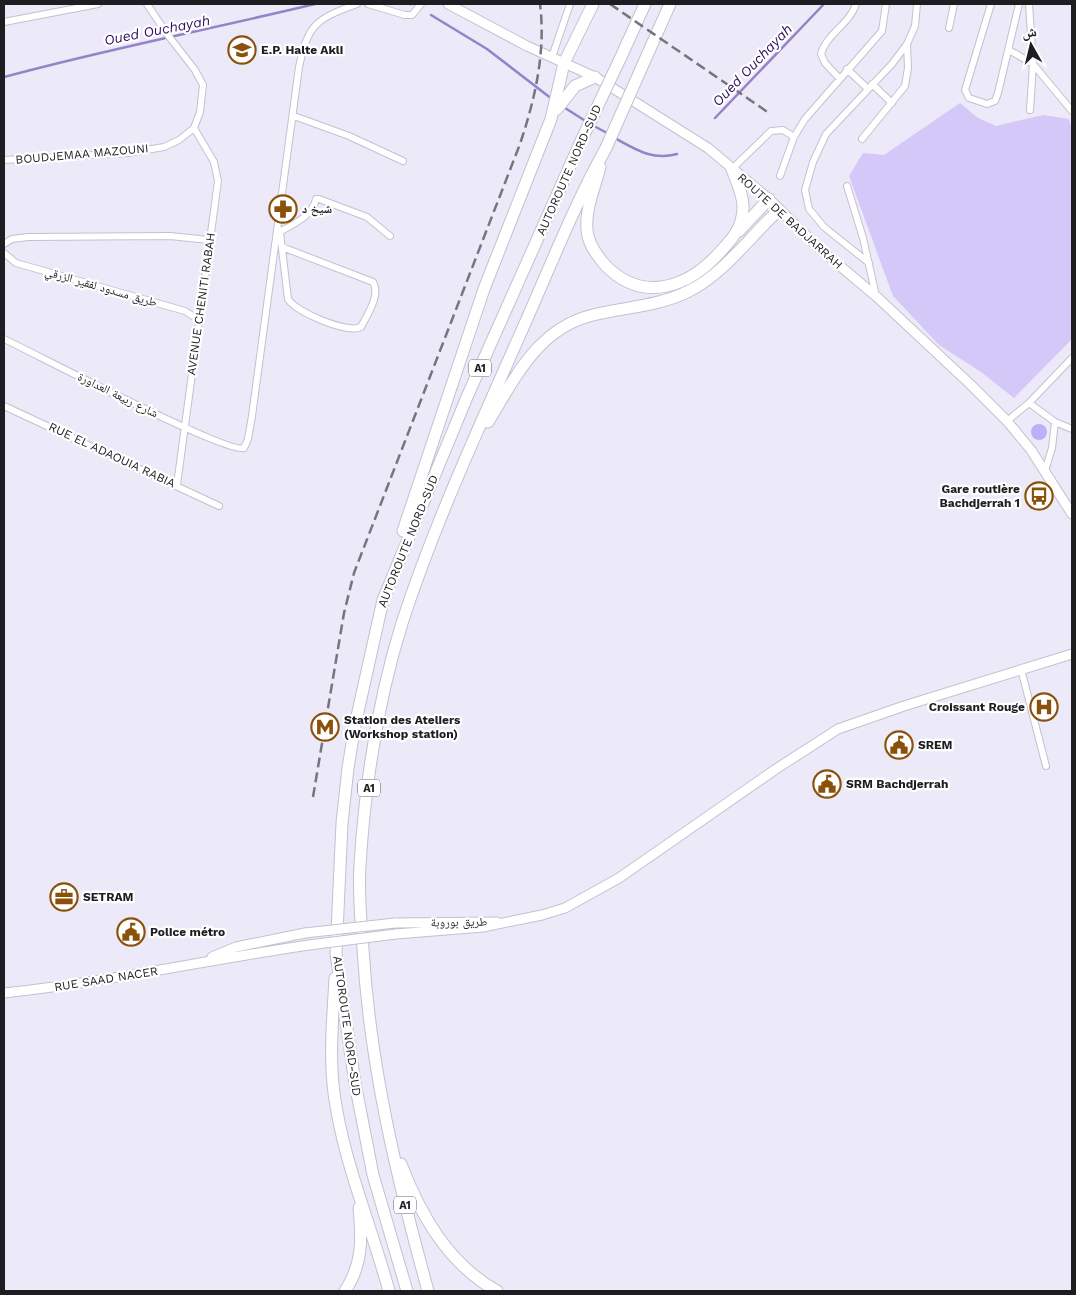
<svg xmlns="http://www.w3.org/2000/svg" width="1076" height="1295" font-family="'Work Sans','Noto Naskh Arabic',sans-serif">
<rect width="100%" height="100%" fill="#ece9f8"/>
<path fill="#d3c8f8" d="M960,103L978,118L996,126L1043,115L1069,119L1072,130V339L1014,398L981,372L939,345L893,296L849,176L863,153L884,155Z"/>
<path fill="#c0aff6" d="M1031 432a8 8 0 1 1 16 0a8 8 0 1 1-16 0Z"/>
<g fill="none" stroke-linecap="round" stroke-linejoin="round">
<path stroke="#9583c8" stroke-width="2.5" d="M410,4H412
M431,15L487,49L552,99
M4,77C107,49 211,29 315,4
M562,106L587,122
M715,118L824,4
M592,125L609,134
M613,137C635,149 652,161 677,154"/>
<g stroke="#c4c1cf" stroke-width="8">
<path id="minor" d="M368,4L405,15H412L421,4
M991,4L965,90L969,98L987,104L995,101L998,93L1019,4
M1029,4L1033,64L1072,111
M4,22L98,4
M949,28L954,4
M1009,50L1033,64L1030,110
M552,57L570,4
M847,69L868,89
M839,78L825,63L821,54C826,34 850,24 856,4
M872,84L892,103
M294,116L349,136L403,161
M862,139L905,86L908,68L907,44
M4,160L128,153L164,147L179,140L194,128L200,112L203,85L195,70L167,34L147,4
M732,169L771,131L783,130L794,137
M780,176L794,137L805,119L882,31L886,4
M847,186L863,238L876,296
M280,232L288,299C295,312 348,334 361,327C367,315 381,295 373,282L282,247
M277,233C292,225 312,217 316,199H319L367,217L390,236
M4,244L12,239L28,237L170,236L209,240
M4,253L16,263L185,311L199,320
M869,263L824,227L809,209L805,190L813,162L826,134L892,64L907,44L915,26L917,4
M4,339C34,353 228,455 244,448L248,439L252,416L299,67C308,24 316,19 357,4
M1029,403L1055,422L1072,429
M4,406L219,506
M1007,421L1029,403L1072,358
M1045,471L1052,448L1055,422
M177,485L218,181L214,162L194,128
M1021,669L1046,766"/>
</g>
<g stroke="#c4c1cf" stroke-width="11">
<path id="secondary" d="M448,4L527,46L595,77L708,148L769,199L821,250L877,297L971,385L1007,421L1031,450L1072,514
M395,923L497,922
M396,934L483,927L542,915L565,908L619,878L776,769L838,729L904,706L1072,654
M212,957L236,947L305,933
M4,993C107,982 207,960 309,945"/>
</g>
<g stroke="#c4c1cf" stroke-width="13">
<path id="motorway" d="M620,59L645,4
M641,69L670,4
M557,109L575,86L595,77
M600,167C595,187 585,209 587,230C588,244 597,256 606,266C644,304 689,287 721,251C733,238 742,228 743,209C744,196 736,181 732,169
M739,231L769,199
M488,422C515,378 538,328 593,315C625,307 660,306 689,291C725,273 750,236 779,210
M403,531L484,289L551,119L564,63L593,4
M335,978C333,1016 329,1055 334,1093C343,1161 371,1225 389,1291
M401,1164C420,1214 448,1264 497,1291
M345,1291C363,1264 362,1238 359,1208
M407,1291L373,1175L355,1083L336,954L342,823L348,768L355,725L383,600L467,397L582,139
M428,1291C397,1178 370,1067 363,949C361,921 358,893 360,865C365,785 378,700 402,623C434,525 477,432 518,339C547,275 572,209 606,148"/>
</g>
<use href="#minor" stroke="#fff" stroke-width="6"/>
<use href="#secondary" stroke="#fff" stroke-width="9"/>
<use href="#motorway" stroke="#fff" stroke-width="11"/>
<path stroke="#76747d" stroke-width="2.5" stroke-dasharray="10 5" stroke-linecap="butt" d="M610,4L769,113
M313,797L344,613L354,573L520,144C535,99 546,52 540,4"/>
<g stroke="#c4c1cf" stroke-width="11" stroke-linecap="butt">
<path id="secondary-bridge" d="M305,933L395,923
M309,945L396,934"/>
</g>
<g stroke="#c4c1cf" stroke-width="13" stroke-linecap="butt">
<path id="motorway-bridge" d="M582,139L620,59
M606,148L641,69"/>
</g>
<use href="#secondary-bridge" stroke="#fff" stroke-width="9"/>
<use href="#motorway-bridge" stroke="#fff" stroke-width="11"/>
</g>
<defs>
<g id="school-ring" transform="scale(1.4375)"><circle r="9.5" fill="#fff" stroke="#8b510b" stroke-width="1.5"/><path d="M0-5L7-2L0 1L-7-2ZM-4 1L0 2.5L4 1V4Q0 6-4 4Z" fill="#8b510b"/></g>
<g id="pharmacy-ring" transform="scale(1.4375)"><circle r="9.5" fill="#fff" stroke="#8b510b" stroke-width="1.5"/><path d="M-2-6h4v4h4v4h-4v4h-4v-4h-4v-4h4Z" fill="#8b510b"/></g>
<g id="bus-ring" transform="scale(1.4375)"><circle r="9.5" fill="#fff" stroke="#8b510b" stroke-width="1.5"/><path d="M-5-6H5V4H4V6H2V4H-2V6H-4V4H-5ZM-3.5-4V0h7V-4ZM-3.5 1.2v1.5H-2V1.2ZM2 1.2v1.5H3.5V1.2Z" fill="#8b510b"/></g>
<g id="hospital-ring" transform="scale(1.4375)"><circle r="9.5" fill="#fff" stroke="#8b510b" stroke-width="1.5"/><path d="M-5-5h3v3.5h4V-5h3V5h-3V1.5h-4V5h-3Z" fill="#8b510b"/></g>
<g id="metro-ring" transform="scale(1.4375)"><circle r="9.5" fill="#fff" stroke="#8b510b" stroke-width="1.5"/><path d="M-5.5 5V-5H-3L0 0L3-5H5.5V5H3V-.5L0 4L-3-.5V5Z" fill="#8b510b"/></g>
<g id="civic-ring" transform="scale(1.4375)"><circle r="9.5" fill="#fff" stroke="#8b510b" stroke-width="1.5"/><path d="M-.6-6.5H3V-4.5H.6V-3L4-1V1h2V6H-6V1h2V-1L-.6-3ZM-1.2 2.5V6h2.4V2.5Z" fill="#8b510b"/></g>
<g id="office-ring" transform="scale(1.4375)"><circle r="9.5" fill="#fff" stroke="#8b510b" stroke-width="1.5"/><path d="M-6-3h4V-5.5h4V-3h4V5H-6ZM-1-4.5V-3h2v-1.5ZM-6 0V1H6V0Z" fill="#8b510b"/></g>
</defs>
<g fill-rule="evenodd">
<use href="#school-ring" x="242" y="50"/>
<use href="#pharmacy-ring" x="283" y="209"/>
<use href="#bus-ring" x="1039" y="496"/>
<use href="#hospital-ring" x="1044" y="707"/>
<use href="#metro-ring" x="325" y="727"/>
<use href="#civic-ring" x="899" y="745"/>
<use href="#civic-ring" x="827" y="784"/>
<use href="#office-ring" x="64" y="897"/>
<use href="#civic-ring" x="131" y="932"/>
</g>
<g text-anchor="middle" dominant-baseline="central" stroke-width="4.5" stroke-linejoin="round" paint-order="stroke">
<g fill="#fff" stroke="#626164" stroke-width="1">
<rect x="469" y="359.5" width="22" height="17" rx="4"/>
<rect x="358" y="779.5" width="22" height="17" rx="4"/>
<rect x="394" y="1196.5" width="22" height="17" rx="4"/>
</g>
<g font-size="11" font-weight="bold" fill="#1e1d22">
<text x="480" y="368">A1</text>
<text x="369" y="788">A1</text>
<text x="405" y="1205">A1</text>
</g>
<g font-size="12" font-weight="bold" fill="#1e1d22" stroke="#fff" text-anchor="start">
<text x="261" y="50">E.P. Halte Akli</text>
<text x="302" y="209">شيخ د</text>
<text x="1020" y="489" text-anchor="end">Gare routière<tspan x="1020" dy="14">Bachdjerrah 1</tspan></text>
<text x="1025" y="707" text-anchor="end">Croissant Rouge</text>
<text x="344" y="720">Station des Ateliers<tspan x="344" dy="14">(Workshop station)</tspan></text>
<text x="918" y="745">SREM</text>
<text x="846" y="784">SRM Bachdjerrah</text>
<text x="83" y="897">SETRAM</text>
<text x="150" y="932">Police métro</text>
</g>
<g font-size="12" fill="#1e1d22" stroke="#fff">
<text transform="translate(82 154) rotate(-5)">BOUDJEMAA MAZOUNI</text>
<text transform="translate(569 170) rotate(-66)">AUTOROUTE NORD-SUD</text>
<text transform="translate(790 221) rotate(42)">ROUTE DE BADJARRAH</text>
<text transform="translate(101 287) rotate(16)">طريق مسدود لفقير الزرقي</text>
<text transform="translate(201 304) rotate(-82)">AVENUE CHENITI RABAH</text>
<text transform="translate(118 395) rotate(26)">شارع ربيعة العداورة</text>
<text transform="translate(112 455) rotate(25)">RUE EL ADAOUIA RABIA</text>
<text transform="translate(408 541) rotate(-68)">AUTOROUTE NORD-SUD</text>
<text transform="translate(459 922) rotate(-1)">طريق بوروبة</text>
<text transform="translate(106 979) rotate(-9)">RUE SAAD NACER</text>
<text transform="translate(347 1026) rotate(82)">AUTOROUTE NORD-SUD</text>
</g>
<g font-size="14" font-style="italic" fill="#310f61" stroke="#fff">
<text transform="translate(157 30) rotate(-11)">Oued Ouchayah</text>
<text transform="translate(752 65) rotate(-46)">Oued Ouchayah</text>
</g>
</g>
<rect width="1076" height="1295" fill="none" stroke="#1e1d22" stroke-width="10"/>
<g transform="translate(1031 45) rotate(352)" stroke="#ffffff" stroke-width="4" paint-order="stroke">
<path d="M0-4L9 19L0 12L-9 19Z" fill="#1e1d22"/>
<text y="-8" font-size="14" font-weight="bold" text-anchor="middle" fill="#1e1d22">ش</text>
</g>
</svg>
